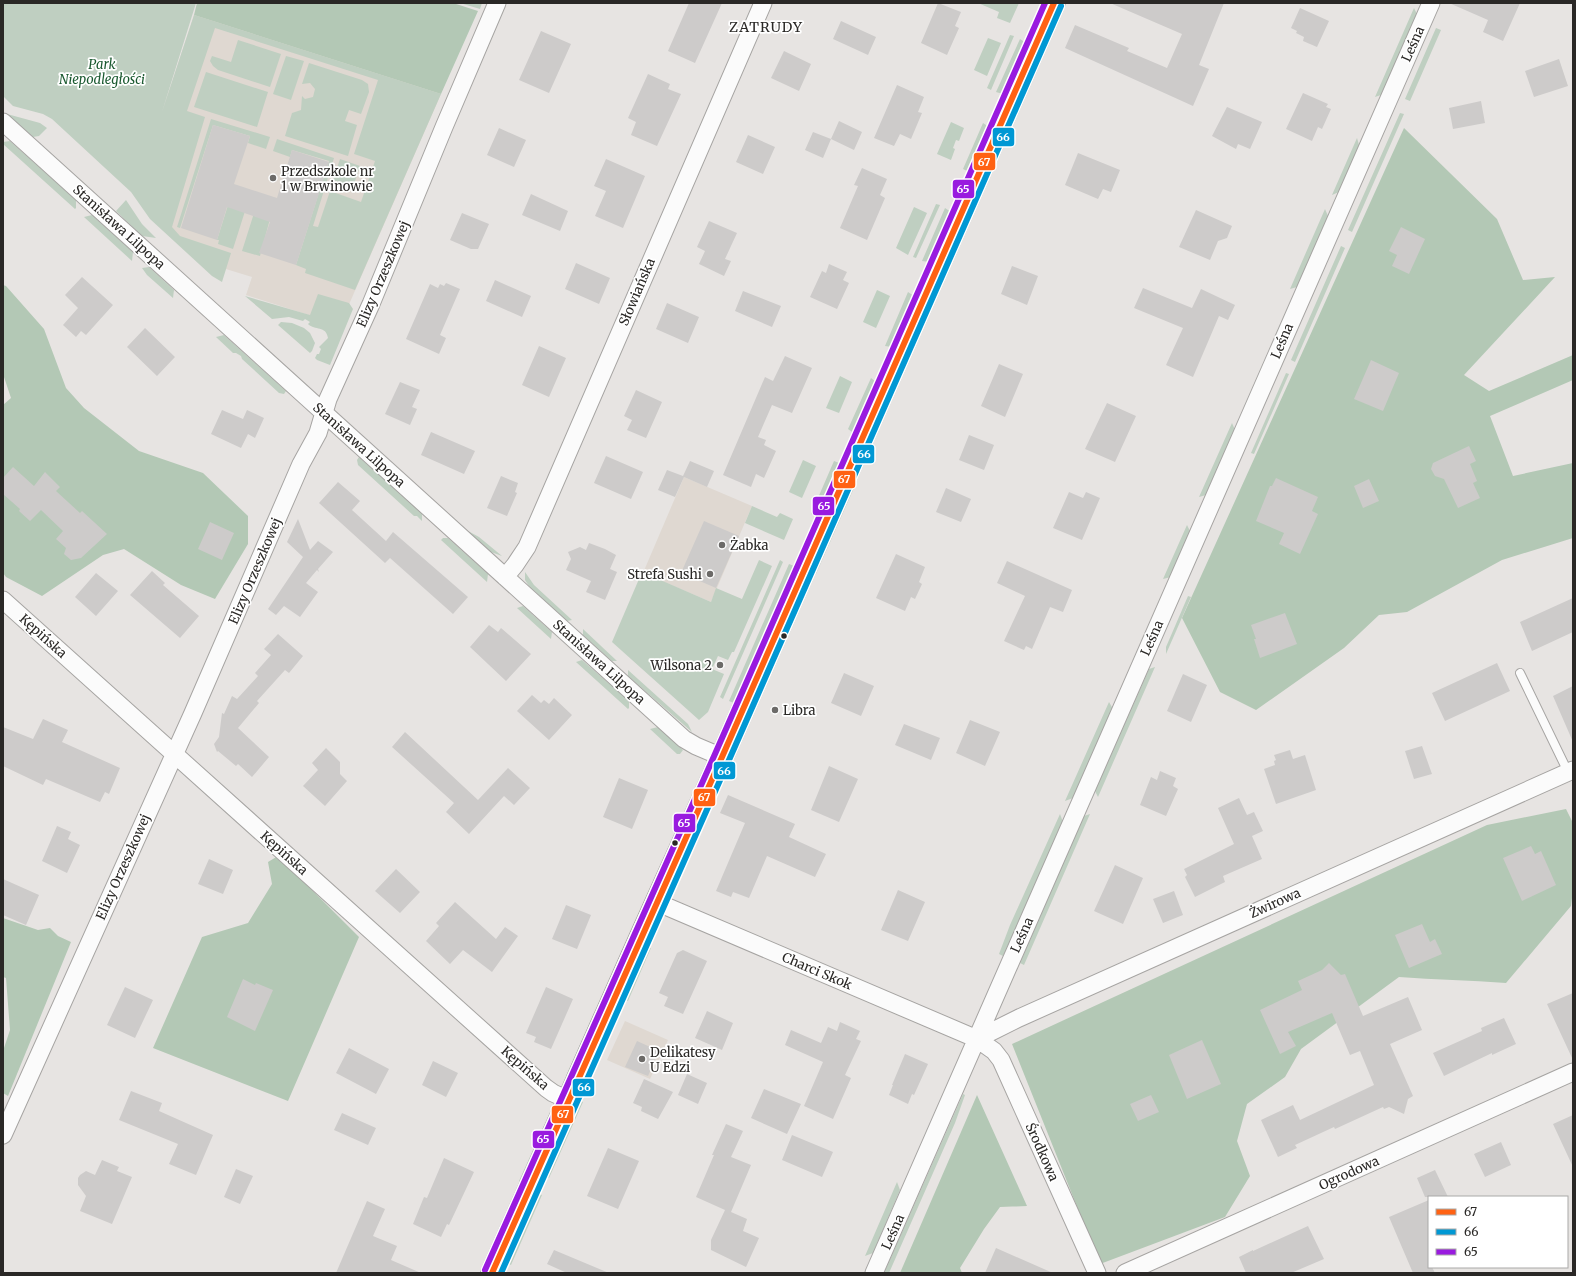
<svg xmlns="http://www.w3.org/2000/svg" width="1576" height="1276" font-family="Merriweather,serif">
<rect width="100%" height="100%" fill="#e7e4e2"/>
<path fill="#dfd8d1" d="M194,15L441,94L340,325L246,295L252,277L203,262L136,192Z
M684,477L752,506L711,602L643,573Z
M625,1021L668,1040L650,1079L607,1060Z"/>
<path fill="#bfcfc1" d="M3,3H196L162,112L194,15L441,94L355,290L305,273L306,269L296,265L329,161L292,150L290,157L273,151L277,139L334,158L313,226L318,227L330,191L361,202L375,161L354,154L378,80L215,28L187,111L205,117L172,227L180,236L231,253L222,282L212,276L150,219L131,192L52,119L43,114L13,106L3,96Z
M460,3H482L480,9Z
M978,3H1019L1010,23L997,18L999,12Z
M1414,8L1417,14L1381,95L1375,97Z
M1436,28L1441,30L1410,101L1405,99Z
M1010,35L1014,36L991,90L987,88Z
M988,38L1001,43L987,76L974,70Z
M1020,39L1026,43L1003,94L996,92Z
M238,40L281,54L270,87L218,70L213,66L210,61L212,56L231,62Z
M286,56L304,61L291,100L273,94Z
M309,63L362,80L368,84L369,92L361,114L349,110L345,121L357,125L348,156L285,136L292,113L301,110L302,96L305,99L313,97L315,89L310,83L302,84Z
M206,72L268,92L257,127L194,107Z
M1400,113L1404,114L1352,232L1348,230Z
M7,114L40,123L47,128L39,136L33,137Z
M211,119L270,137L266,149L248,143L250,136L213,125L180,228L177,227Z
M951,122L964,128L959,141L956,140L953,148L955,149L951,160L937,154Z
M983,123L989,127L970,170L967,171L963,169Z
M1357,138L1359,145L1339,192L1332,195Z
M10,141L76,200V208L75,209L3,144V142Z
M340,159L360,166L353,187L333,180Z
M126,200L142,224L156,238L142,236L116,211Z
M229,202L246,208L233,249L218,244L219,240H217Z
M936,204L940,205L916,258L913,257Z
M914,207L927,213L908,255L896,248Z
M945,208L951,212L929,262L922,261Z
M1325,209L1328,216L1297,287L1290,289Z
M255,210L271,215L260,256L242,251Z
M92,215L133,252L132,261L84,217Z
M1341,246L1345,248L1295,362L1291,360Z
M149,267L174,290L173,298L147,275L142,268Z
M877,290L890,296L876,328L863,322Z
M908,292L914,296L892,347L885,346Z
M318,294L349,303L353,309L330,365L317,360L315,358L317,354H319L321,349L319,347L328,338C326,325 315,331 308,324L310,322L305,319L303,321L289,317L272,319L245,296L310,315Z
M281,322L292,323L304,328L310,333L315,343L312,351L310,353L278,325Z
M224,335L286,391L284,394L279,393L242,359L241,356L236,353H233L216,337Z
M1286,373L1289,374L1254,454L1251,453Z
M840,376L852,382L839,413L826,408Z
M871,378L876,382L855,431L852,432L848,429Z
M1232,423L1235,430L1206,495L1199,497Z
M359,457L422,513V521L417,516H414L358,465L357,460Z
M803,460L816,466L802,498L789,492Z
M834,461L839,463L840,465L818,515L816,516L811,514Z
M854,488L816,574L814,571L851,489Z
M752,506L777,517L780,513L793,519L784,540L745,523Z
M1187,525L1190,531L1171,577L1163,579Z
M468,531L479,537L502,556L491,552Z
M443,538H448L488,574L487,582L441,540Z
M759,560L772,566L734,652H732L728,660L718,656L712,669L724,674L708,712L699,720L612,642L642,572L711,602L716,588L742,599Z
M780,560L783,562L723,699L720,697Z
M789,564L794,566L736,704L729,701Z
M525,572L534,585L572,620L567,621L529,586L525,580Z
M1188,596L1191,597L1166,654V647Z
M523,606L552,632L551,639L517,608Z
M583,629L617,661H612L583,635Z
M582,660L629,701V708L628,709L576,662Z
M1155,667L1098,797L1095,791L1149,669Z
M628,670L688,724L692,732L628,676Z
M1109,702L1113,709L1073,798L1065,801Z
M658,727L683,750L680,754H677L650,729Z
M1060,814L1063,822L1003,956L999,954L1010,925Z
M1090,814L1024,965L1020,963L1084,816Z
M647,946L651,948L628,1001L623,999Z
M594,1013H596L568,1077L566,1076Z
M963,1094L965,1095L955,1123L889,1273H884Z
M578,1100L583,1102L549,1178L545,1176Z
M551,1110V1113L521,1182L519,1181Z
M897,1182L900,1190L873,1253L865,1256Z
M537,1193L542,1195L511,1265L506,1263Z"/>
<path fill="#b3c8b5" d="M197,3H453L478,11L441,94L194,15Z
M1404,128L1497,219L1523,280L1555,277L1464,375L1489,391L1573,355V380L1490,416L1513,476L1573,463V538L1502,560L1407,612L1379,615L1344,648L1256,710L1220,692L1182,618Z
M3,285L6,286L44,329L66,388L84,408L139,451L203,473L248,516V544L215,599L181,585L124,549L103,555L42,596L6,577L3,573V405L11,398L3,374Z
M1566,809L1573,823V890L1571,906L1506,983C1470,980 1435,980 1399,977L1301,1049L1285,1077L1247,1104L1237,1141L1250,1176L1225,1217L1100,1264L1012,1044L1487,825Z
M278,856L359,937L288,1101L153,1048L202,937L248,923L272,884L268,862Z
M3,918L38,930L50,928L58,936L71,942L8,1096L3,1093V1051L10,1030L6,978L3,977Z
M977,1095L1027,1206L1000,1207L984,1229L960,1268L962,1273H900Z"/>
<path fill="#cdcbca" d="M689,3H722L695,63L668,51Z
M938,3L961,12L955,26L959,28L947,55L921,43Z
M1110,3H1224L1199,65L1209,69L1193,106L1065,48L1075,25L1129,48L1127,51L1167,68L1182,34Z
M1449,3H1520L1503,41L1483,32L1488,20Z
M1300,8L1329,21L1317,47L1303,41L1304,37L1296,33L1297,31L1291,28Z
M841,21L876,37L868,55L833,39Z
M541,31L571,44L549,93L519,80Z
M784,51L811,64L799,91L771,78Z
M1559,59L1568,86L1534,97L1525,71Z
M648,74L670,84L668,89L681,94L657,146L631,135L636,122L628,118Z
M897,85L924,97L918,112L922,113L911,139L900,134L894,146L874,138Z
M1303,93L1328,104L1326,107L1331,109L1322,129L1318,127L1312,141L1286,129Z
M1481,101L1485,123L1453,129L1449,108Z
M1227,107L1262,122L1250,149L1238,144L1236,149L1212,136Z
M839,121L862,132L854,150L831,139L823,158L805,150L813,132L831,139Z
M213,125L250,136L234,184L277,198L292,150L329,162L296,265L259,253L270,222L227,207L217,240L181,228Z
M499,128L526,140L514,167L487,155Z
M748,135L775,147L763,174L736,162Z
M1078,153L1120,170L1111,192L1103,189L1098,199L1065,185Z
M606,159L645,176L623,228L595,216L606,191L594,186Z
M862,168L887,179L880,195L885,198L867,240L840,228L858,186L854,185Z
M531,194L568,211L560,231L522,215Z
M1196,210L1232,226L1227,238L1218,241L1210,260L1179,247Z
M462,213L489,224L478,249H471L450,240Z
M709,221L737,233L725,259L731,261L724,276L699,264L705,251L697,247Z
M1401,227L1425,239L1409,274L1392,266L1397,255L1389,251Z
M576,263L610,278L599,304L565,289Z
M829,264L847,272L843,280L849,283L837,309L810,297L822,271L826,273Z
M1012,266L1038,276L1027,305L1001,294Z
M82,277L113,305L86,335L81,331L76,337L63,325L78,308L65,295Z
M495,280L531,296L522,317L486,301Z
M446,283L460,289L440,335L446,338L439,354L406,339L430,284L438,288L440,284L444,286Z
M1143,288L1192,308L1201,289L1235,305L1228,320L1219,316L1193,377L1166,365L1183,328L1134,308Z
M743,291L781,306L772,327L735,311Z
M667,303L699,317L688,343L656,329Z
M145,328L175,357L157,376L127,347Z
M539,346L566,358L549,397L522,385Z
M785,356L812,368L792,413L772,405L758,437L766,440L764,445L776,451L764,478L756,474L751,487L723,475L765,377L773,381Z
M1371,360L1399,373L1383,411L1354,399Z
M999,364L1023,374L1005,417L981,406Z
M400,382L420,390L412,407L417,409L410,425L385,414Z
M636,390L662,402L646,438L627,430L632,420L624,416Z
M1107,403L1136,416L1115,462L1085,449Z
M222,410L243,419L247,410L264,418L255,438L248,434L241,448L211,434Z
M431,432L475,451L464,474L421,455Z
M969,435L994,445L984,470L959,460Z
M1469,446L1476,461L1470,464L1477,481L1473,483L1480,498L1458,508L1444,479L1435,476L1431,469L1433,463Z
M606,456L643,472L631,499L594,483Z
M690,461L714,471L707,487L684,477L675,497L658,490L667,470L683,476Z
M13,467L34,486L45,472L60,487L56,491L80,513L82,511L107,534L81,558L71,560L64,554L66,548L56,539L63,531L41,510L30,521L19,511L20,509L3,494V478Z
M501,476L518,483L515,492L517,493L507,516L487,508Z
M1276,478L1318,497L1312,511L1318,514L1300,554L1279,544L1284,533L1256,521L1270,486H1272Z
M1369,479L1379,501L1363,508L1354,486Z
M338,482L360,501L352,510L386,541L393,532L468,597L453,614L390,558L385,563L319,503Z
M946,488L971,499L961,522L936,512Z
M1069,492L1083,498L1086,492L1100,498L1082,540L1053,528Z
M298,519L310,550L318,541L333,552L318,569L319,572L317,570L306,583L318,592L300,617L284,606L276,615L268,609L303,557L287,542Z
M704,521L739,536L716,588L681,573Z
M210,522L234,533L222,560L198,549Z
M589,543L605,549L616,555L610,569L617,572L605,600L586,592L591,581L566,570L571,559L568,552L580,547L586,550Z
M896,554L925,567L919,582L922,584L915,599L911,597L905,611L876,598Z
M1007,561L1072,590L1063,612L1050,607L1032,649L1026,646L1024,650L1004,641L1025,596L997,583Z
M152,571L165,583L163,585L199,616L180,638L130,595Z
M96,573L118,591L96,616L75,597Z
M1573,598V632L1532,651L1520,622Z
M1285,613L1297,644L1260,658L1254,639H1256L1251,625Z
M489,625L498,632L501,628L531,654L506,681L470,647Z
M278,634L303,656L289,673L285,670L257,701L259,703L238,728L269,757L252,777L238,764L236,766L218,751L217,752L214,744L219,737L222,713L224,714L232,696L237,699L258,676L255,673L271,655L264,649Z
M1497,663L1510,691L1445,721L1432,693Z
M844,673L874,686L861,716L831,703Z
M1183,674L1207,685L1191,722L1167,711Z
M1573,686V742L1553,696Z
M532,695L541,703L544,700L549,704L554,698L572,715L549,740L517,711Z
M43,719L68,730L62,742L120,768L109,794L105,792L100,802L46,779L43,785L3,766V727L33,739Z
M970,720L1000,732L985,766L956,753Z
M904,724L940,738L931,760L895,745Z
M405,732L478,800L508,768L530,788L514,805L504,796L469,834L446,812L454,803L392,747Z
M1422,746L1432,774L1414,779L1405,751Z
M326,748L340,762V774L347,781L325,806L303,786L318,770L312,763Z
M1290,750L1293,759L1305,755L1316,790L1276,804L1264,769L1275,765L1274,761L1276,760L1274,755Z
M829,766L858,779L839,822L811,810Z
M1160,771L1176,778L1173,786L1178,789L1166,816L1140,805L1151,777L1157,780Z
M619,778L648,790L632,829L603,817Z
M728,795L795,824L789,837L826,854L815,877L767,856L749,898L733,892L731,897L716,891L745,823L720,813Z
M1239,798L1247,815L1254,812L1263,831L1252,836L1262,859L1223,876L1225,882L1195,897L1185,877L1187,875L1184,869L1234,844L1218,808Z
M57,826L71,832L68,839L80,845L67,873L42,861Z
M1531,846L1535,854L1541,851L1556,885L1522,901L1503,858Z
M209,859L233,870L223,894L198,884Z
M1115,865L1143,878L1123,924L1094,911Z
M396,869L420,892L400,913L375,891Z
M3,879L39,895L26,925L3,915Z
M898,890L925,902L908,941L881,930Z
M1174,891L1183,915L1163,923L1153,899Z
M455,902L496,939L505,927L518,936L492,972L463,950L450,964L426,941L439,926L436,923Z
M566,905L591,915L577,949L552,939Z
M1422,924L1430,942L1435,939L1442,954L1409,968L1395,935Z
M683,950L707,961L683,1014L664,1006L668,997L659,993L677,953Z
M1329,963L1341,975L1345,974L1363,1016L1408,997L1422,1030L1390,1044L1413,1096L1408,1099L1404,1114L1389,1107L1384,1109L1383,1107L1335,1129L1334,1127L1295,1145L1297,1148L1278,1157L1261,1120L1293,1105L1300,1120L1374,1085L1360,1051L1350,1055L1332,1013L1288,1032L1296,1046L1280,1054L1260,1010L1302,990L1298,981L1322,970Z
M243,979L255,985L256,983L273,990L255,1031L227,1017Z
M125,987L153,1000L135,1038L107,1025Z
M546,987L573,999L551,1049L534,1042L536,1037L526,1033Z
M1573,993V1060L1547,1004Z
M707,1011L733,1023L722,1050L695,1038Z
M1504,1018L1516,1044L1492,1055V1053L1444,1076L1433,1053L1482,1031L1481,1028Z
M840,1022L860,1031L856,1039L861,1041L845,1075L851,1078L833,1119L804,1106L823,1062L785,1045L791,1030L821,1043L828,1027L837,1031Z
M1202,1040L1221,1084L1187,1099L1169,1055Z
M637,1041L659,1051L648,1076L625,1067Z
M349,1048L389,1069L376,1094L336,1073Z
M905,1054L928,1064L914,1095L912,1094L908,1104L889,1095L893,1085H892Z
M433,1061L458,1073L446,1097L422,1085Z
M687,1074L707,1083L698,1104L678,1095Z
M644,1079L673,1092L658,1119L641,1111L642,1107L633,1103Z
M764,1089L801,1104L787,1134L751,1118Z
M131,1091L162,1103L159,1111L213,1135L196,1175L169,1164L178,1144L119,1120Z
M1151,1095L1159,1112L1138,1121L1130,1104Z
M342,1113L376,1128L368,1145L334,1130Z
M1573,1115V1167L1553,1124Z
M726,1124L743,1131L731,1157L751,1165L731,1212L747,1219L743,1231L759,1238L746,1267L711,1250V1240L725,1210L696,1197L714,1155H712Z
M792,1135L833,1152L822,1177L782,1160Z
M1501,1142L1511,1165L1485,1177L1474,1154Z
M608,1148L639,1161L618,1209L587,1196Z
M444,1158L474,1172L449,1225L447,1224L441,1237L413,1224L424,1197L427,1198Z
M102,1160L119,1167L117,1171L132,1177L112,1224L80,1211L86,1196L78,1185V1178L80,1175L86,1171L95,1175Z
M236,1169L253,1176L240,1204L224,1197Z
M1435,1170L1448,1197H1425L1417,1178Z
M1429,1200V1267H1432L1435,1273H1413L1389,1217Z
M367,1201L385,1209L373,1236L397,1246L391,1260L421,1273H336Z
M1308,1226L1324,1259L1291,1273H1246L1239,1257L1253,1250V1251Z
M996,1248L1053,1273H985Z
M554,1250L609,1273H567L547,1264Z"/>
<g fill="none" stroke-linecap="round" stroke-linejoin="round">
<g stroke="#a6a4a2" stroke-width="10">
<path id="lane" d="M1520,673L1568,772"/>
</g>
<g stroke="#a6a4a2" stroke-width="19">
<path id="street" d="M3,122L684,739L696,746L722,757
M505,577L515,565L527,547L763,3
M3,600L546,1088L553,1093L568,1100
M656,902L977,1039L994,1051L1001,1060L1097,1273
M977,1039L1019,1018L1573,770
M3,1135L193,713L301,464L318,433L328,399L371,304L444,127L497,3
M874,1273L1431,3
M1125,1273L1573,1072"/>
</g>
<g stroke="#a6a4a2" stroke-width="24">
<path id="secondary" d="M492,1273L642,934L722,757L1054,3"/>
</g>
<use href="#lane" stroke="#fbfbfb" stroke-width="8"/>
<use href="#street" stroke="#fbfbfb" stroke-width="17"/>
<use href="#secondary" stroke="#fbfbfb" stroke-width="22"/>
<g stroke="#fff" stroke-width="9">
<path id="bus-1" d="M492,1273L722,757L1054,3"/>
</g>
<g stroke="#fff" stroke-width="9">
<path id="bus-2" d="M501,1273L729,760L1061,6"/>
</g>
<g stroke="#fff" stroke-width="9">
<path id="bus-3" d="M485,1270L715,754L1045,3"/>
</g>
<use href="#bus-1" stroke="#ff6213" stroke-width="6"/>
<use href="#bus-2" stroke="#0098d4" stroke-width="6"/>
<use href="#bus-3" stroke="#991bdf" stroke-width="6"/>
</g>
<g fill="#6c6a68" stroke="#fff" stroke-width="1.5">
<circle cx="273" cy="178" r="4"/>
<circle cx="722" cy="545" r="4"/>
<circle cx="710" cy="574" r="4"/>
<circle cx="720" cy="665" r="4"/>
<circle cx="775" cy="710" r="4"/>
<circle cx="642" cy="1059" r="4"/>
</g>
<g fill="#2a2826" stroke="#fff" stroke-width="1.5">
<circle cx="784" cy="636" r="3.5"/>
<circle cx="675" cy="843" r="3.5"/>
</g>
<g text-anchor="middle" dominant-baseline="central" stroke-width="3.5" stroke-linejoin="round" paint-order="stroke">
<g font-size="13" fill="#2a2826" stroke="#fff">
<text transform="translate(1413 44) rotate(-66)">Leśna</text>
<text transform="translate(119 227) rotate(42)">Stanisława Lilpopa</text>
<text transform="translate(383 274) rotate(-67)">Elizy Orzeszkowej</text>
<text transform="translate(637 292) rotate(-67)">Słowiańska</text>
<text transform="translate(1282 341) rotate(-67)">Leśna</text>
<text transform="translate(359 445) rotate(42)">Stanisława Lilpopa</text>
<text transform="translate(255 571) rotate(-67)">Elizy Orzeszkowej</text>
<text transform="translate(43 636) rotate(42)">Kępińska</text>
<text transform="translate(1152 638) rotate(-66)">Leśna</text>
<text transform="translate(599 662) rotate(42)">Stanisława Lilpopa</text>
<text transform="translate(284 853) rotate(42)">Kępińska</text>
<text transform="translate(123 867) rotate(-66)">Elizy Orzeszkowej</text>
<text transform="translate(1275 903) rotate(-24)">Żwirowa</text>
<text transform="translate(1022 935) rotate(-66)">Leśna</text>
<text transform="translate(817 971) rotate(23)">Charci Skok</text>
<text transform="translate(525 1068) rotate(41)">Kępińska</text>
<text transform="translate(1042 1152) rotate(66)">Środkowa</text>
<text transform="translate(1349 1173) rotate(-24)">Ogrodowa</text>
<text transform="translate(893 1232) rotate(-66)">Leśna</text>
</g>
<g font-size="13" font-style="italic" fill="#1a5930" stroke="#fff">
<text x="102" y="64">Park<tspan x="102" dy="15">Niepodległości</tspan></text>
</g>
<g font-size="13" fill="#2a2826" stroke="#fff" text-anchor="start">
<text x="281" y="171">Przedszkole nr<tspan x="281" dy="15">1 w Brwinowie</tspan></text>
<text x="730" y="545">Żabka</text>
<text x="702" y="574" text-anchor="end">Strefa Sushi</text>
<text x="712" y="665" text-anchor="end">Wilsona 2</text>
<text x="783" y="710">Libra</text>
<text x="650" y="1052">Delikatesy<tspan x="650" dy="15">U Edzi</tspan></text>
</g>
<g font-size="14" letter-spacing="1" fill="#2a2826" stroke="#fff">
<text x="766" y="27">ZATRUDY</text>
</g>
</g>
<g stroke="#fff" stroke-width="1.5">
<rect x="992" y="127" width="23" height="20" rx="4" fill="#0098d4"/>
<rect x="973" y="152" width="23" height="19" rx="4" fill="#ff6213"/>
<rect x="952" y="179" width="23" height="20" rx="4" fill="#991bdf"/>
<rect x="852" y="444" width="23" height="20" rx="4" fill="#0098d4"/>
<rect x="833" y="470" width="23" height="19" rx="4" fill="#ff6213"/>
<rect x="812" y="496" width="23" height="20" rx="4" fill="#991bdf"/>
<rect x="713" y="761" width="23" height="19" rx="4" fill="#0098d4"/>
<rect x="693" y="788" width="23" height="19" rx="4" fill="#ff6213"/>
<rect x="673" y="813" width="23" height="20" rx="4" fill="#991bdf"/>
<rect x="572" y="1078" width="23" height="19" rx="4" fill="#0098d4"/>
<rect x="551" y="1105" width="23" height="19" rx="4" fill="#ff6213"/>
<rect x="532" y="1130" width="23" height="19" rx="4" fill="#991bdf"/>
</g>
<g font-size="11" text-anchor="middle" font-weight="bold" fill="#fff">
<text x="1003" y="141">66</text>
<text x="984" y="166">67</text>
<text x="963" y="193">65</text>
<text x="864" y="458">66</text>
<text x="844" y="483">67</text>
<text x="824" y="510">65</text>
<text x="724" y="775">66</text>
<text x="704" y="801">67</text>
<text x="684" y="827">65</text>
<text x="584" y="1091">66</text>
<text x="563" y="1118">67</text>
<text x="543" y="1143">65</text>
</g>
<rect width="1576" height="1276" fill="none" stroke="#2a2826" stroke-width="8"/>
<rect x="1428" y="1196" width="140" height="72" fill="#ffffff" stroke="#aaa9a8"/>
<rect x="1436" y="1209" width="20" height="6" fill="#ff6213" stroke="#aaa9a8"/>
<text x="1464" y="1216" font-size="12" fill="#2a2826">67</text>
<rect x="1436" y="1229" width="20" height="6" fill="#0098d4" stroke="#aaa9a8"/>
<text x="1464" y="1236" font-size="12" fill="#2a2826">66</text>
<rect x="1436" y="1249" width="20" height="6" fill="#991bdf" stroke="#aaa9a8"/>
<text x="1464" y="1256" font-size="12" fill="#2a2826">65</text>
</svg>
